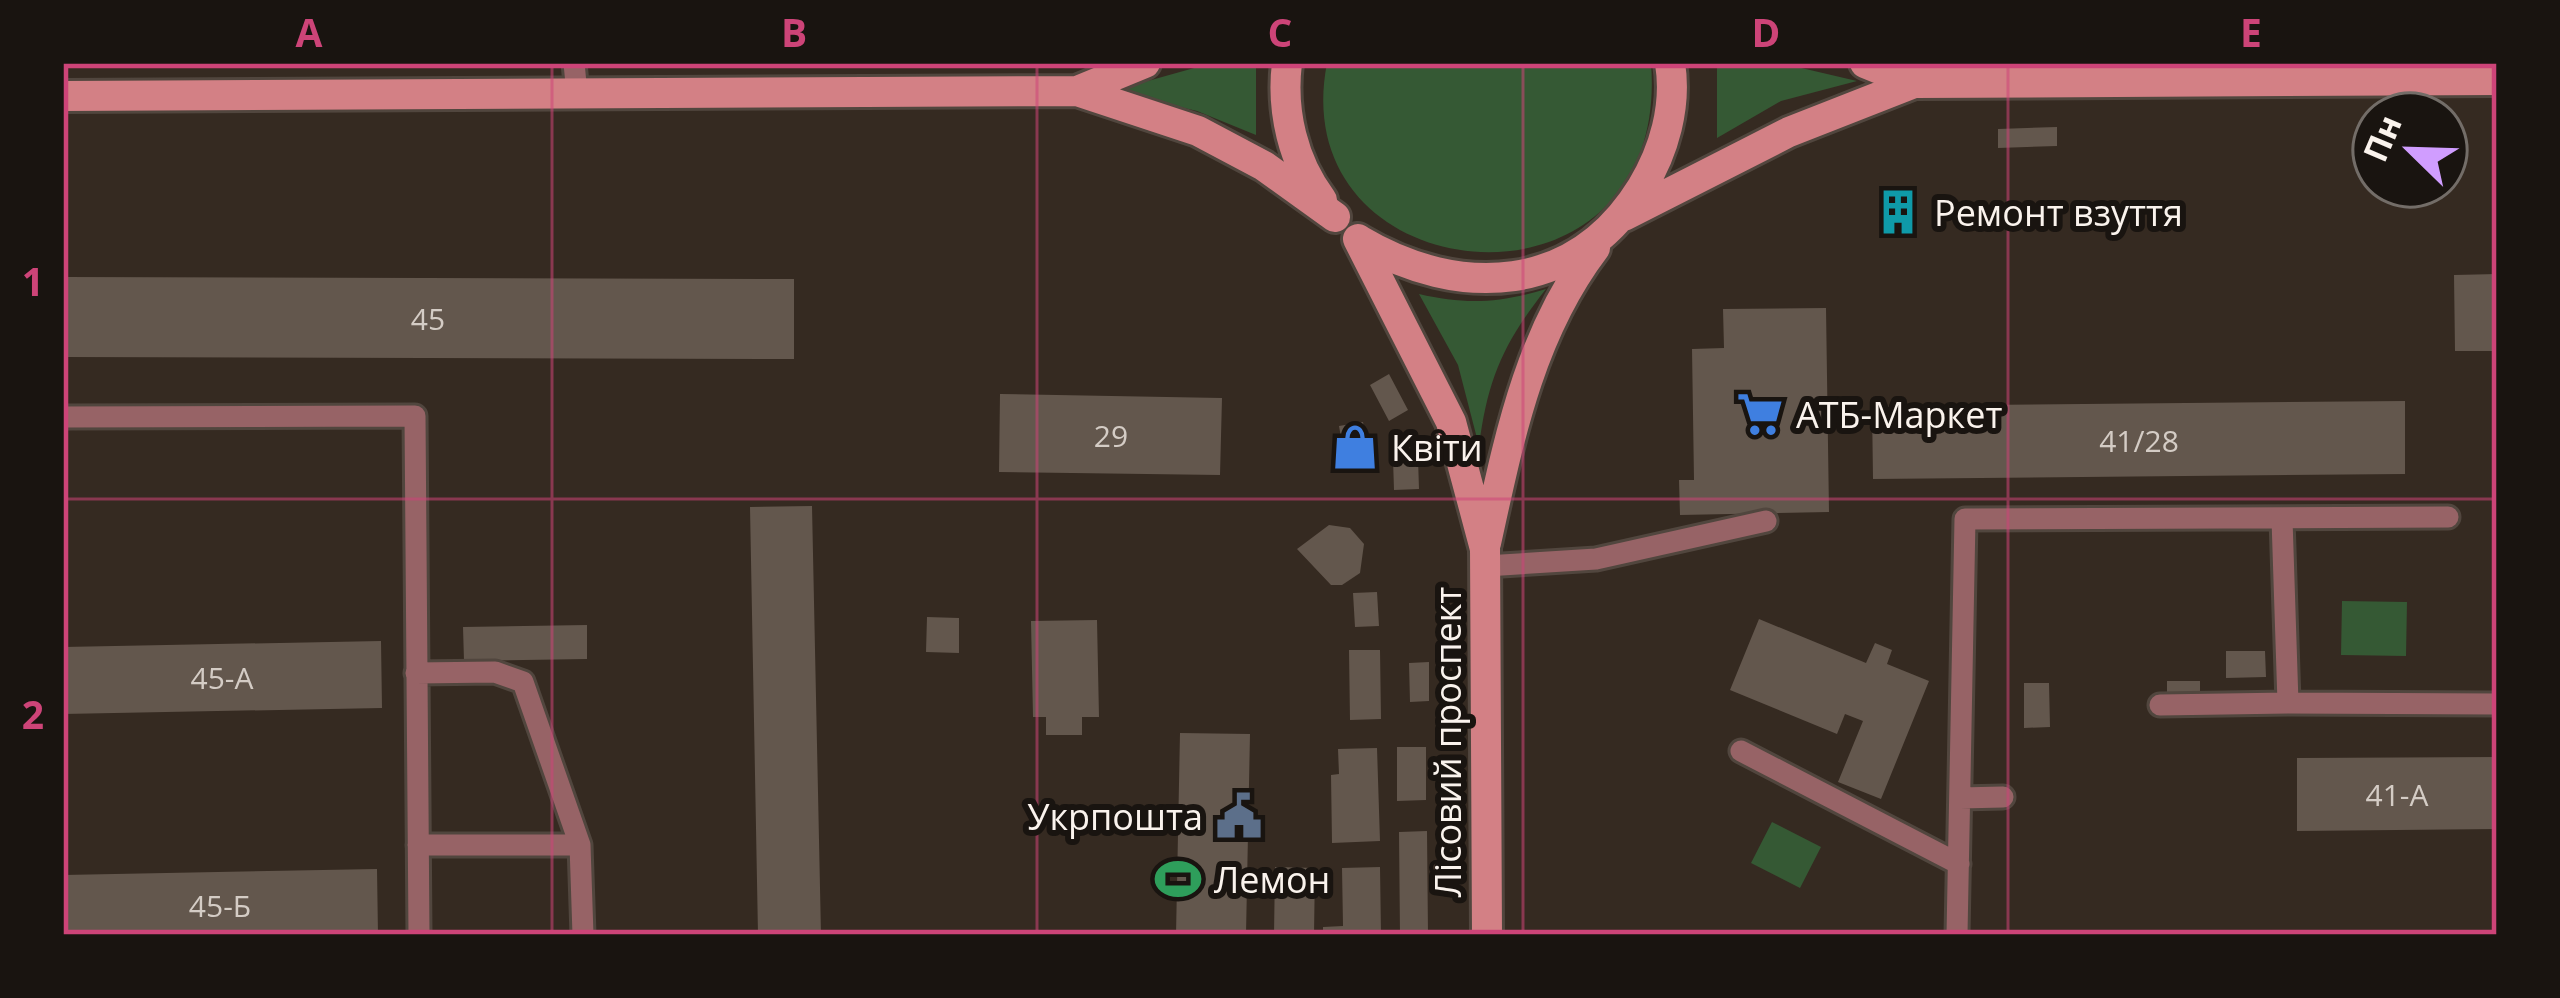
<svg xmlns="http://www.w3.org/2000/svg" width="2560" height="998" font-family="'Open Sans',sans-serif">
<rect width="100%" height="100%" fill="#352a21"/>
<path fill="#355934" d="M1212,63H1256V135L1197,111L1112,91Z
M1327,63H1651C1672,332 1281,298 1327,63Z
M1717,63H1780L1857,81L1781,101L1717,138Z
M1546,289C1503,344 1488,378 1479,446L1458,365L1419,294C1466,305 1500,303 1546,289Z
M2342,601L2407,602L2406,656L2341,655Z
M1772,822L1821,847L1800,888L1751,863Z"/>
<path fill="#63574d" d="M2057,127V146L1998,148V129Z
M1909,195L1911,229L1886,230L1885,196Z
M2497,274V351H2455L2454,275Z
M63,277L794,279V359L63,357Z
M1826,308L1829,512L1680,515L1679,480H1694L1692,349L1724,348L1723,309Z
M1389,374L1408,410L1389,421L1370,385Z
M1000,394L1222,398L1220,475L999,472Z
M2405,401V474L1873,479L1872,406Z
M1363,422L1371,467L1347,471L1339,426Z
M1418,458L1419,489L1394,490L1393,459Z
M812,506L821,935H758L750,507Z
M1329,525L1350,528L1364,544L1360,573L1342,585H1331L1297,549Z
M1377,592L1379,626L1355,627L1353,593Z
M927,617L959,618V653L926,652Z
M1759,619L1866,663L1875,643L1892,650L1887,664L1929,681L1881,799L1838,782L1863,721L1845,714L1837,734L1730,690Z
M1097,620L1099,717H1082V735H1046V717H1033L1031,621Z
M587,625V659L464,661L463,627Z
M381,641L382,708L63,714V647Z
M1349,650H1380L1381,719L1350,720Z
M2226,651H2265L2266,677L2226,678Z
M1429,662V701L1410,702L1409,663Z
M2167,681H2200V694H2167Z
M2024,683H2049L2050,727L2024,728Z
M1180,733L1250,734L1246,935H1176Z
M1397,747H1426V800L1397,801Z
M1377,748L1380,841L1332,843L1331,775L1339,774L1338,749Z
M2497,757V829L2297,831V758Z
M1427,831L1428,935H1400L1399,832Z
M1275,867L1315,868L1314,935H1274Z
M1380,867L1381,935H1323V927L1343,926L1342,868Z
M377,869L378,935H63V875Z"/>
<g fill="none" stroke-linecap="round" stroke-linejoin="round">
<g stroke="#51463e" stroke-width="27">
<path id="lane" d="M574,63L577,94
M63,417L415,416L419,935
M2282,519L2288,703L2497,704
M1486,566L1596,559L1766,521
M416,673L495,672L523,682L580,845L583,935
M2160,705L2288,703
M1741,751L1959,864
M1960,798L2003,797
M418,845H580
M1957,935L1965,519L2448,517"/>
</g>
<g stroke="#51463e" stroke-width="36">
<path id="secondary" d="M1287,63C1281,111 1293,162 1322,200
M1865,63L1914,83
M1077,91L1145,63
M63,96L1077,91L1198,131L1264,166L1335,217
M1624,216L1789,132L1914,83L2497,80
M1358,239L1451,422L1485,549L1487,935
M1359,240C1460,300 1576,294 1642,187C1664,151 1677,106 1670,63
M1486,543C1509,439 1529,335 1595,248"/>
</g>
<use href="#lane" stroke="#976366" stroke-width="21"/>
<use href="#secondary" stroke="#d38085" stroke-width="30"/>
</g>
<path fill="none" stroke="#cd4478" stroke-width="3" stroke-opacity="0.55" d="M552,63V935M1037,63V935M1523,63V935M2008,63V935M63,499H2497"/>
<defs>
<g id="building-bare" transform="scale(3.6)"><path d="M-4-6H4V6H1V3H-1V6H-4ZM-2.5-4.3h1.7v1.8h-1.7ZM.8-4.3h1.7v1.8H.8ZM-2.5-1h1.7V.8h-1.7ZM.8-1h1.7V.8H.8Z" fill="#0f9aa8" stroke="#191410" stroke-width="2.5" paint-order="stroke"/></g>
<g id="supermarket-bare" transform="scale(3.6)"><path d="M-6-5.5h2.5l.6 2H6L4.5 2H-2.5L-4.4-4H-6ZM-1.5 3.2a1.3 1.3 0 1 0 .1 0ZM3 3.2a1.3 1.3 0 1 0 .1 0Z" fill="#3f7fe0" stroke="#191410" stroke-width="2.5" paint-order="stroke"/></g>
<g id="shop-bare" transform="scale(3.6)"><path d="M-5-2.5h2.3a2.7 3.5 0 0 1 5.4 0H5L5.5 6h-11ZM-1.5-2.5h3a1.5 2.3 0 0 0-3 0Z" fill="#3f7fe0" stroke="#191410" stroke-width="2.5" paint-order="stroke"/></g>
<g id="civic-bare" transform="scale(3.6)"><path d="M-.6-6.5H3V-4.5H.6V-3L4-1V1h2V6H-6V1h2V-1L-.6-3ZM-1.2 2.5V6h2.4V2.5Z" fill="#5c6f8a" stroke="#191410" stroke-width="2.5" paint-order="stroke"/></g>
<g id="stadium-bare" transform="scale(3.6)"><path d="M0-5a6.5 5 0 1 0 0 10a6.5 5 0 1 0 0-10ZM-3.5-1.8h7v3.6h-7Z" fill="#2e9e5b" stroke="#191410" stroke-width="2.5" paint-order="stroke"/></g>
</defs>
<g fill-rule="evenodd">
<use href="#building-bare" x="1898" y="212"/>
<use href="#supermarket-bare" x="1760" y="414"/>
<use href="#shop-bare" x="1355" y="447"/>
<use href="#civic-bare" x="1239" y="816"/>
<use href="#stadium-bare" x="1178" y="879"/>
</g>
<g text-anchor="middle" dominant-baseline="central" stroke-width="12" stroke-linejoin="round" paint-order="stroke">
<g font-size="30" fill="#d4ccc5">
<text x="428" y="318">45</text>
<text x="1111" y="435">29</text>
<text x="2139" y="440">41/28</text>
<text x="222" y="677">45-А</text>
<text x="2397" y="794">41-А</text>
<text x="220" y="905">45-Б</text>
</g>
<g font-size="36" fill="#faf3ed" stroke="#191410" text-anchor="start">
<text x="1934" y="212">Ремонт взуття</text>
<text x="1796" y="414">АТБ-Маркет</text>
<text x="1391" y="447">Квіти</text>
<text x="1203" y="816" text-anchor="end">Укрпошта</text>
<text x="1214" y="879">Лемон</text>
</g>
<g font-size="36" fill="#faf3ed" stroke="#191410">
<text transform="translate(1447 742) rotate(-90)">Лісовий проспект</text>
</g>
</g>
<rect width="2560" height="998" fill="none" stroke="#191410" stroke-width="132"/>
<g transform="translate(2410 150) rotate(293)"><circle r="57" fill="#191410" stroke="#736d68" stroke-width="3"/>
<path d="M0-9L21 45L0 30L-21 45Z" fill="#d09dff"/>
<text y="-18" font-size="33" font-weight="bold" text-anchor="middle" fill="#faf3ed">Пн</text>
</g>
<rect x="66" y="66" width="2428" height="866" fill="none" stroke="#cd4478" stroke-width="4.5"/>
<g font-size="39" text-anchor="middle" font-weight="bold" fill="#cd4478">
<text x="309" y="47">A</text>
<text x="794" y="47">B</text>
<text x="1280" y="47">C</text>
<text x="1766" y="47">D</text>
<text x="2251" y="47">E</text>
<text x="33" y="296">1</text>
<text x="33" y="729">2</text>
</g>
</svg>
